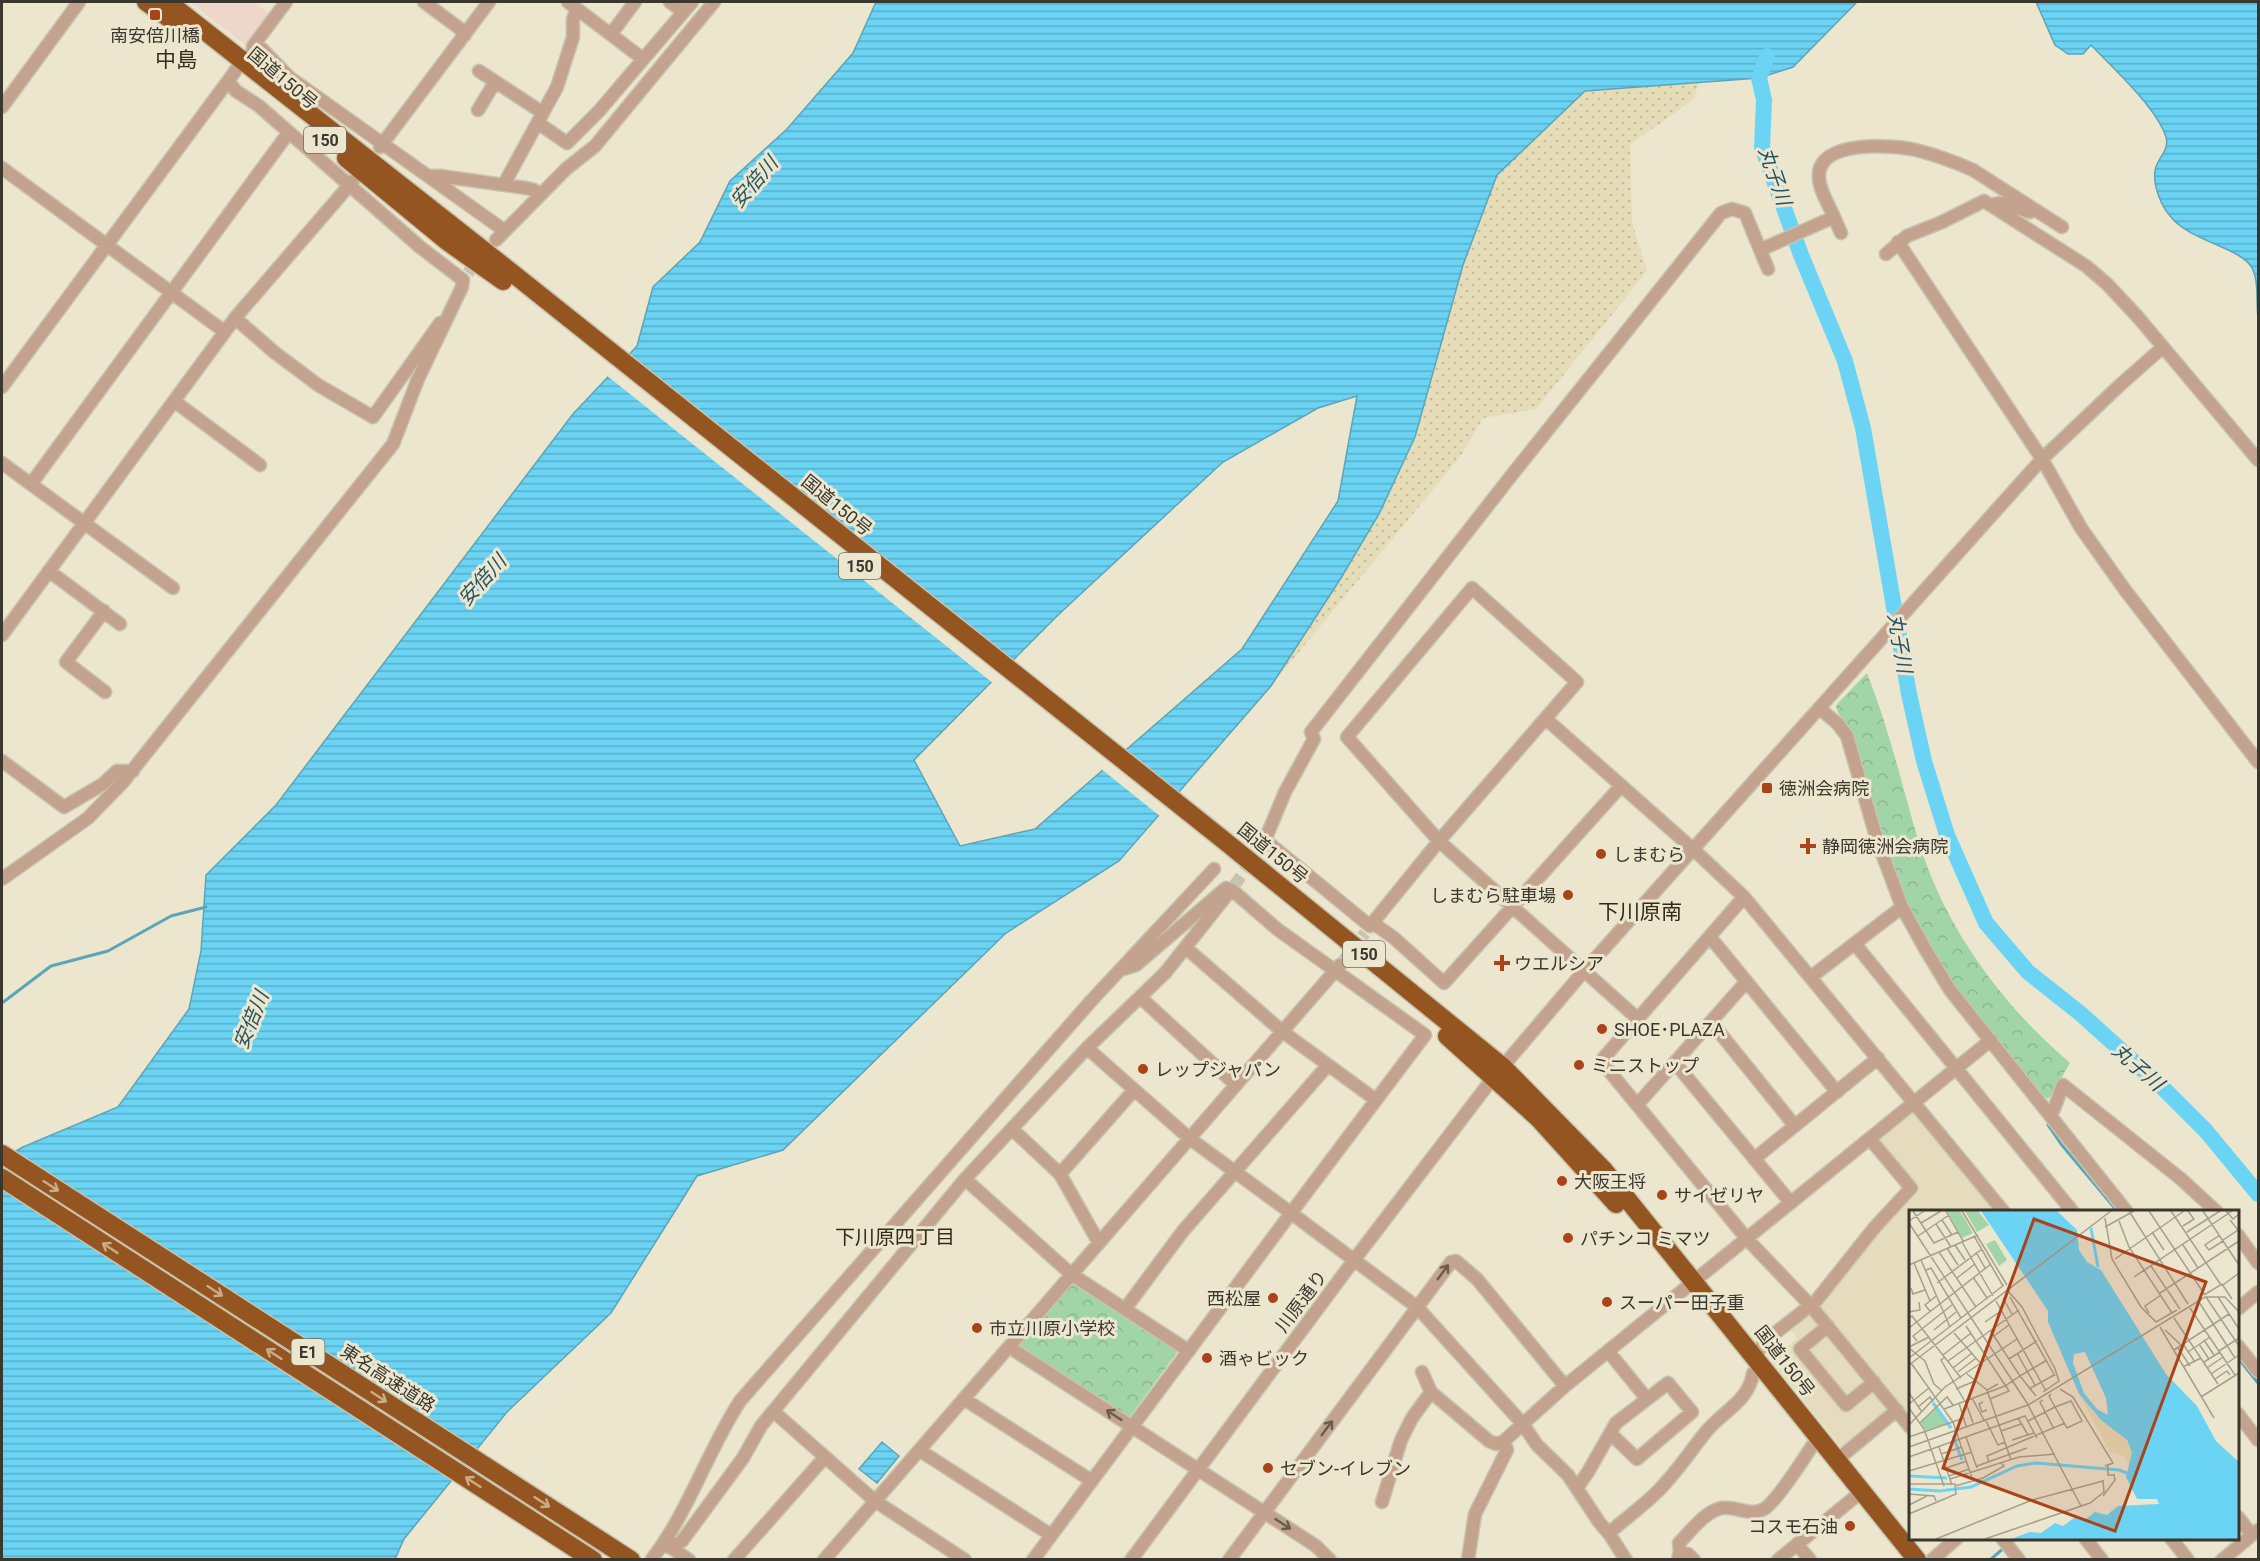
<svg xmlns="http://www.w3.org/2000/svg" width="2260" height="1561" font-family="Roboto,'Noto Sans JP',sans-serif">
<defs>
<pattern id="sand-dots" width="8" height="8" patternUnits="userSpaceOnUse" patternTransform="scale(1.5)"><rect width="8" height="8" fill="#e6dcb7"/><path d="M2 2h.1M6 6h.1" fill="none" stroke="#c6bd9e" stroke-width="1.8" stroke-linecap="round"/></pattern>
<pattern id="park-crowns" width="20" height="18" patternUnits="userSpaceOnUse" patternTransform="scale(1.5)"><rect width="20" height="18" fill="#a1d5a7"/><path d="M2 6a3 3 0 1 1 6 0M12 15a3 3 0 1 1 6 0" fill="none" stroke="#8bb790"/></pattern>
<pattern id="water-rules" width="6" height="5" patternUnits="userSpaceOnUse" patternTransform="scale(1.5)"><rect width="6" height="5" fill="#6bd4f4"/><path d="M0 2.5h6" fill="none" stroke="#59adc6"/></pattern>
</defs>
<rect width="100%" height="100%" fill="#ece6ce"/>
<path fill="#e5dcbd" d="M1914,1107L1998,1211L1910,1212V1420L1816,1306L1883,1224L1917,1189L1875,1138Z
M1811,1310L1889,1411L1843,1449L1771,1360L1797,1338L1790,1328Z"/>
<path fill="#eed6cb" d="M190,2H254L272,16L248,47Z"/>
<path fill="url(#sand-dots)" d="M1699,82L1694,99L1630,145L1632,222L1647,271L1536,409L1483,418L1460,457L1271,686L1341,578L1379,514L1415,437L1463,265L1497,175L1585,91Z"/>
<path fill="url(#park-crowns)" d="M1867,673C1889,728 1902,786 1919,843C1946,929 2002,1005 2070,1063C2063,1073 2056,1092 2048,1099C2033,1090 2016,1063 2003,1048C1968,1006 1935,961 1911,912C1884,858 1874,798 1856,742C1852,729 1838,718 1836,706L1839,702Z
M1068,1282H1074L1178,1351L1129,1418L1016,1345Z"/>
<path fill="url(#water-rules)" stroke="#5ca5b9" stroke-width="1.5" fill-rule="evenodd" d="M876,2H1857L1793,67L1759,78L1585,91L1497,175L1463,265L1415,437L1379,514L1341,578L1271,686L1119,861L1006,933L783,1150L697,1176L611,1313L507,1412L404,1539L395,1559H2V1159L23,1147L118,1107L189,1009L201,951L206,875L276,805L573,414L637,346L653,287L700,242L730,181L787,129L853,53ZM1357,396L1338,501L1242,649L1035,829L960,846L914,760L1057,616L1223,462L1318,408Z
M2036,2H2258V318C2256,303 2259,281 2252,268C2242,248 2190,241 2171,217C2161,206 2153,186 2155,171C2156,159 2170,151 2166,137C2157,108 2113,68 2091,45L2083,54H2068L2055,45Z
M882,1442L899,1456L877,1483L859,1469Z"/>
<path fill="#ece6ce" d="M626,353L1015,663L994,684L606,375Z
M1123,748L1181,794L1161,817L1100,768Z"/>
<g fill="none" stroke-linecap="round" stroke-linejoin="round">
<path stroke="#5ca5b9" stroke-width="3" d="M2,1003L51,966L108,951L171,916L206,907
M2048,1125L2061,1144L2118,1212
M2238,1358L2258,1383
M2010,1543L2016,1538
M1990,1560L2005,1547"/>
<path stroke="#6bd4f4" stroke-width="16" d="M1767,56L1759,78L1764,100L1762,147L1801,255L1845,361L1863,428L1909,694L1924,761L1947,835L1986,923L2028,972L2081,1014L2165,1090L2206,1131L2258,1194"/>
<path stroke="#c8c3ae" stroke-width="12" stroke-dasharray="12 6" stroke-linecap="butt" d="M468,273L481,256
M1234,886L1260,849
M1340,965L1365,933"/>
<g stroke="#c8c3ae" stroke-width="15">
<path id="minor" d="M424,2L459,28L465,35
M568,2L643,59
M670,2L682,11
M611,34L635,2
M253,51V46L286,2
M246,60L253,51L262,49L289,77L505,231
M479,71L543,113
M2,107L79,2
M478,110L495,82
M538,123L567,143L599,111L692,2
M380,147L489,2
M2,168L225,332
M429,176H440L526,188L534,190L539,194
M504,184L557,87L573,37V19L577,9
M1990,205L2001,203L2030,212
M1834,217L1841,233
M496,240L566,169L595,146L714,2
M1898,242L2042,459L2081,528L2125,590L2258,762
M1760,250L1834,217C1829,205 1819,190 1819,177C1817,139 1893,145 1916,150C1936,155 1955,162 1973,170L2062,227
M1886,254L1907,236L1942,222L1984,201L2086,266L2107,284L2137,316L2258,460
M235,318L274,352L318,385L373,417L440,323
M2,387L228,81
M174,401L260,465
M2,463L173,588
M31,484L289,132
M48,572L57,577L120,624
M104,611L66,662L105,692
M2,635L235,318L353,181
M1819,708L1837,723L1847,736L1877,840L1902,907L1924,947L1950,990L2127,1212
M1546,719L1694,850L1744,897L2004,1212
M2,761L64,807L103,784L117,771H133
M2,879L88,818L123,782L393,444L418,379L462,287L463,280L420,247L259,106L236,91L228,81L238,67
M1744,897L1601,1061L1747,1239L1810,1305L1910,1427
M1373,923L1394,938L1444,983L1621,786
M1710,937L1837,1092
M1855,944L2073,1212
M1186,948L1283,1032L1376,1100
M1120,970L1136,965L1226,888L1232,890L1277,929L1425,1035L1291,1213L1417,1307L1522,1423L1537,1445L1568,1475L1599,1522L1610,1535L1626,1560
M1811,977L1902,907
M1141,998L1236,1085
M1638,1019L1439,841L1347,737L1472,588L1577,682L1439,841L1370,926L1265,840L1285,792L1314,739L1311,732L1511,476L1721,213L1732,209L1745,213L1768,269
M1711,1022L1795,1126
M1675,1063L1791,1203
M1637,1105L1746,982
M2051,1114C2057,1105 2058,1095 2063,1085L2181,1179L2217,1212
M1012,1129L1060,1174L1099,1243
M1754,1159L1878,1058
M1060,1174L1134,1090
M965,1179L1071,1274L1189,1351
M2238,1235L2258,1263
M1125,1309L1183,1231L1328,1065
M2238,1309L2258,1292
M1828,1326L1800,1349L1846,1405L1874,1382
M2238,1346L2258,1371
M1009,1347L1316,1546L1330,1560
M1608,1351L1647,1399
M1755,1357L1765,1341L1816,1301L1875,1227L1911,1188L1870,1139
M1422,1372L1431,1392L1489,1441L1496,1444L1504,1441L1565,1386L1991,1040
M964,1399L1092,1481
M773,1411L875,1501L965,1560
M2238,1414L2258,1440
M919,1450L1051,1535
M1837,1460L1897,1410
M1577,1488L1588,1472L1616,1423L1668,1383L1692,1412L1637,1459L1610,1433
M1382,1502L1401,1440L1412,1418L1431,1392
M2238,1517L2252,1535
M1609,1533C1625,1519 1643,1506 1658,1491C1676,1473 1689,1453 1705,1433C1721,1412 1749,1402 1753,1373
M2002,1538L2019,1560
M2085,1538L2102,1560
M2171,1538L2188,1560
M1797,1544L1810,1560
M664,1546L670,1547L689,1560
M670,1547L682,1541L743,1458L761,1426L965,1179L1087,1048L1165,973L1230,891
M652,1559C689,1511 707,1452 740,1401L1091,1001L1214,869
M734,1560L825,1457
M824,1560L1340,965
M1033,1560L1291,1213L1189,1138L1087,1048
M1131,1560L1354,1260L1493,1078L1584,971L2042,459L2120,385L2163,347
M1229,1560L1451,1262L1456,1261L1477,1279L1565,1386
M1468,1560L1475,1514L1507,1450L1504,1441
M1678,1560L1680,1551L1679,1543C1690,1532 1705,1511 1722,1508C1737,1506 1749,1517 1764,1509C1776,1502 1803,1460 1812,1446
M1680,1560L1688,1554L1694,1560
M1778,1560L1855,1497
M1932,1560L1957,1538
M2222,1560L2258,1530"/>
</g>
<g stroke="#c8c3ae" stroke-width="21">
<path id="highway" d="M146,2L184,29
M168,2L511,272L1226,842L1503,1067L1603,1169L1917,1560
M346,158L448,242L503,281
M1447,1036L1538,1118L1616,1204
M2,1154L631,1560
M2,1178L593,1560"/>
</g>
<use href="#minor" stroke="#c3a38d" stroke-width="12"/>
<use href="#highway" stroke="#945520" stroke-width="18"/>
</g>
<defs><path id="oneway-shaft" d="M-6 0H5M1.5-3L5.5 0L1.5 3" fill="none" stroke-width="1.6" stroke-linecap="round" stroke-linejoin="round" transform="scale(1.5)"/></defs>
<g stroke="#c9ac88">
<use href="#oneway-shaft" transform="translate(51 1186) rotate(33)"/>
<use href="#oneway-shaft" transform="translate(110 1248) rotate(-147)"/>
<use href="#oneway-shaft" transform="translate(215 1291) rotate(33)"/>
<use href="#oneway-shaft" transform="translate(274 1354) rotate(-147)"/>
<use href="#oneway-shaft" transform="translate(379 1397) rotate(33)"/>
<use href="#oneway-shaft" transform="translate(473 1482) rotate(-147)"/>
<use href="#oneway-shaft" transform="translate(542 1502) rotate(33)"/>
</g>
<g stroke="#6a5d4f">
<use href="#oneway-shaft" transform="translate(1443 1272) rotate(-54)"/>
<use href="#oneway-shaft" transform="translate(1114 1415) rotate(-147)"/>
<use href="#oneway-shaft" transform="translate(1327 1428) rotate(-53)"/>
<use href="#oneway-shaft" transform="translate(1283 1524) rotate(33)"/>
</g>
<g fill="#a9431a" stroke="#ece6ce" stroke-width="2">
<rect x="149" y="9" width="12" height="12" rx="3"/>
<rect x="1761" y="782" width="12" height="12" rx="3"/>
<path d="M1805 837h6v6h6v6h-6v6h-6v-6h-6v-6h6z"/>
<circle cx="1601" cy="854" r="6"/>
<circle cx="1568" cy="895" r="6"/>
<path d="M1499 954h6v6h6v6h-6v6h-6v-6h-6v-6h6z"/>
<circle cx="1602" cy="1029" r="6"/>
<circle cx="1579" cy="1065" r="6"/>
<circle cx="1143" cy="1069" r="6"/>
<circle cx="1562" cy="1181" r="6"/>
<circle cx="1662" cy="1195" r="6"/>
<circle cx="1568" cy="1238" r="6"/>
<circle cx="1273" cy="1298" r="6"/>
<circle cx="1607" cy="1302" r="6"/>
<circle cx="977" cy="1328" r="6"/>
<circle cx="1207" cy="1358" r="6"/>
<circle cx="1268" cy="1468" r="6"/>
<circle cx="1850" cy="1526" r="6"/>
</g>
<g text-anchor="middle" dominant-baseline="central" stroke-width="6" stroke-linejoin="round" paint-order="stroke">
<g fill="#ece6ce" stroke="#6f6c5e" stroke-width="1.5">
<rect x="304" y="127" width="42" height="26" rx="4.5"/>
<rect x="839" y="553" width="42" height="26" rx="4.5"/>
<rect x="1343" y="941" width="42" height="26" rx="4.5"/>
<rect x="291.5" y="1339" width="33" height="26" rx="4.5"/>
</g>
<g font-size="16" font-weight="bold" fill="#3a372e">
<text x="325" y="140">150</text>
<text x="860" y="566">150</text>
<text x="1364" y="954">150</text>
<text x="308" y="1352">E1</text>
</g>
<g font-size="18" fill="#3a372e" stroke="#ece6ce" text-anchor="start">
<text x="155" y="35" text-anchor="middle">南安倍川橋</text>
<text x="1779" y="788">徳洲会病院</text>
<text x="1822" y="846">静岡徳洲会病院</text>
<text x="1613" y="854">しまむら</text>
<text x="1556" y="895" text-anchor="end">しまむら駐車場</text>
<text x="1514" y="963">ウエルシア</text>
<text x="1614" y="1029">SHOE･PLAZA</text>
<text x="1591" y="1065">ミニストップ</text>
<text x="1155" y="1069">レップジャパン</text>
<text x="1574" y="1181">大阪王将</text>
<text x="1674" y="1195">サイゼリヤ</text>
<text x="1580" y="1238">パチンコ ミマツ</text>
<text x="1261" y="1298" text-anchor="end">西松屋</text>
<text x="1619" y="1302">スーパー田子重</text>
<text x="989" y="1328">市立川原小学校</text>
<text x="1219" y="1358">酒ゃビック</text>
<text x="1280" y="1468">セブン-イレブン</text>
<text x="1838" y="1526" text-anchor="end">コスモ石油</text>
</g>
<g font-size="18" fill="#3a372e" stroke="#ece6ce">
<text transform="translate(283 78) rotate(40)">国道150号</text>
<text transform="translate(837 505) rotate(39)">国道150号</text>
<text transform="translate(1273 853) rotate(39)">国道150号</text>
<text transform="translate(1301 1301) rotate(-53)">川原通り</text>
<text transform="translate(1785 1361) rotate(52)">国道150号</text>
<text transform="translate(388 1378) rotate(33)">東名高速道路</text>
</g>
<g font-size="20" font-style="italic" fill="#275462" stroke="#ece6ce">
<text transform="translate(1775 176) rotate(71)">丸子川</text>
<text transform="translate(754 182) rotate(-49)">安倍川</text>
<text transform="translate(482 580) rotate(-48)">安倍川</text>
<text transform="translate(1900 643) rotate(80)">丸子川</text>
<text transform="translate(251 1020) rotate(-68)">安倍川</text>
<text transform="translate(2138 1067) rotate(41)">丸子川</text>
</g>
<g font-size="20" fill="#312b19" stroke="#ece6ce">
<text x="895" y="1237">下川原四丁目</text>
</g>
<g font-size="21" fill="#312b19" stroke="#ece6ce">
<text x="176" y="60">中島</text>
<text x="1640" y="912">下川原南</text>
</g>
</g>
<g transform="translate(1909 1210)">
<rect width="330" height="330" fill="#ece6ce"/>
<path d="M170,184L185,203L217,230L223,243L220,256L215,246L201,242Z" fill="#e6dcb7"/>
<path d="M38,1H51L64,23L53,28ZM28,198L39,213L17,220L12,213Z" fill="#a1d5a7"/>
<path d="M56,1H69L80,15L68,22ZM86,30L98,50L90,56L77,34Z" fill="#a1d5a7"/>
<path d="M72,1H148L168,20L170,40L178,52L192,60L257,164L288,196L307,231L330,252V329H102L121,322L132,323L146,313L154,316L165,308L177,309L186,302L198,305L209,296L250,294L248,289H228L217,267L223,243L218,230L192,210L170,184L139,112V101ZM176,142L197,188L199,205L188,199L175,183L164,153L165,144Z" fill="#6bd4f4" fill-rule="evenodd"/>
<path fill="none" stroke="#6bd4f4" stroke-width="3" d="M182,18L189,57M24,193L42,218M44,226L53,250M0,266L38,268M0,279L31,281L62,277L108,256L127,253L210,260L220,264"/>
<path fill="none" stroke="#a5a08e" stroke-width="1.5" d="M4,1L25,33L49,22M37,1L54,31M53,1L98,75M220,1L279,94M240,1L296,85M262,1L312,75M294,1L330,55M317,1L324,9L330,4M196,8L203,49L232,97L247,112L268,100M33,10L43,25M0,11L15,1M210,11L220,37L263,103M0,13L118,193L172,296M12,13L32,1M27,14L42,37M274,16L285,9L279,1M196,17L225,1M243,22L255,40M278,22L311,1M311,25L296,35L300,40L314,31M9,26L40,5M65,26L94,76M314,30L329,20L321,10M53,32L84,86M46,35L56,50M274,35L289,58M38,38L49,55M30,42L67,97M67,42L76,58M206,49L275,1M12,50L41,117M5,53L21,91M0,55L69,25M242,56L271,99M17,60L22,58L52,108M64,67L78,88M225,67L323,1M48,68L66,54M28,73L73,39M314,75L330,63M2,78L4,84L16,80M99,81L113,97L145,157M251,83L330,31M295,85L313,74L323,89M101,87L146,166M297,87L330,136M309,87L330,119M94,88L103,104M87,91L137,181M290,92L326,148M281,98L326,165M21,101L16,95L27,86M0,102L11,100L10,92M240,103L236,96L252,85M0,108L3,106L52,168M265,108L309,174M76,112L92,101M57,116L100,181L81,189M251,117L305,208M0,118L82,54M25,120L47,102M81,120L111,166L138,150M256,120L272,135M45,123L73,155M85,126L100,115M295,130L305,145M8,131L4,126L43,95M274,134L286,152M290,134L300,149M0,137L20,127M0,138L16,151L25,174L33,181M269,138L281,156M265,140L320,104M310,141L330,128M279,142L301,127M108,143L126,175M34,145L62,123M36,147L32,150L55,190M0,148L95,75M100,149L128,131M39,151L110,100M295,152L311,142M2,153L44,212L64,271M0,155L202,1M274,157L292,148M44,158L63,143M298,158L314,147M49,162L67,148M58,164L78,180M302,164L330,145M306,169L318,161L321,165M89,174L78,180L102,250M47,179L66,171M120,179L145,165M151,179L164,187L204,253L196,256M134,182L150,171L145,156M0,183L13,202M292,187L330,163M63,188L75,210M56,190L64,213M134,190L131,192L145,219M74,192L70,194L73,202L78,200M50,193L57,216M0,194L20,178M9,197L21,187L24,192M0,198L15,219L35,276M35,199L96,176L111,166L127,186M109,208L119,225M77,211L89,235L96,232M119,211L146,197L162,191L173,211L158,218L146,197L140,186L142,184M11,213L38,187L44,195M0,215L36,177L108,129M92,221L112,214M0,227L55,208M57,227L68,258M103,230L125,223M0,237L119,195L296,87H316L330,102M30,237L43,275M32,244L53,237M0,247L116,206L128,228M80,252L78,246L156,213M68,256L118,238M37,258L58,251M0,261L63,242M40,266L60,259M41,269L110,247L146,244M0,274H47M0,284L25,286L27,291M194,286L206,270L205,265H199V256M0,295L18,286M0,304L47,284L46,276L74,268L95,256L92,253M27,329L123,290L194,271M76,329L181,293L195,282L194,270"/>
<path fill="#a9431a" fill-opacity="0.15" stroke="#a9431a" stroke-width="3" d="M125,9L297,72L206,321L34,258Z"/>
<rect width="330" height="330" fill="none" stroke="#3a372e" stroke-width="3"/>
</g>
<rect width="2260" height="1561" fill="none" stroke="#3a372e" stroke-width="6"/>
</svg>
